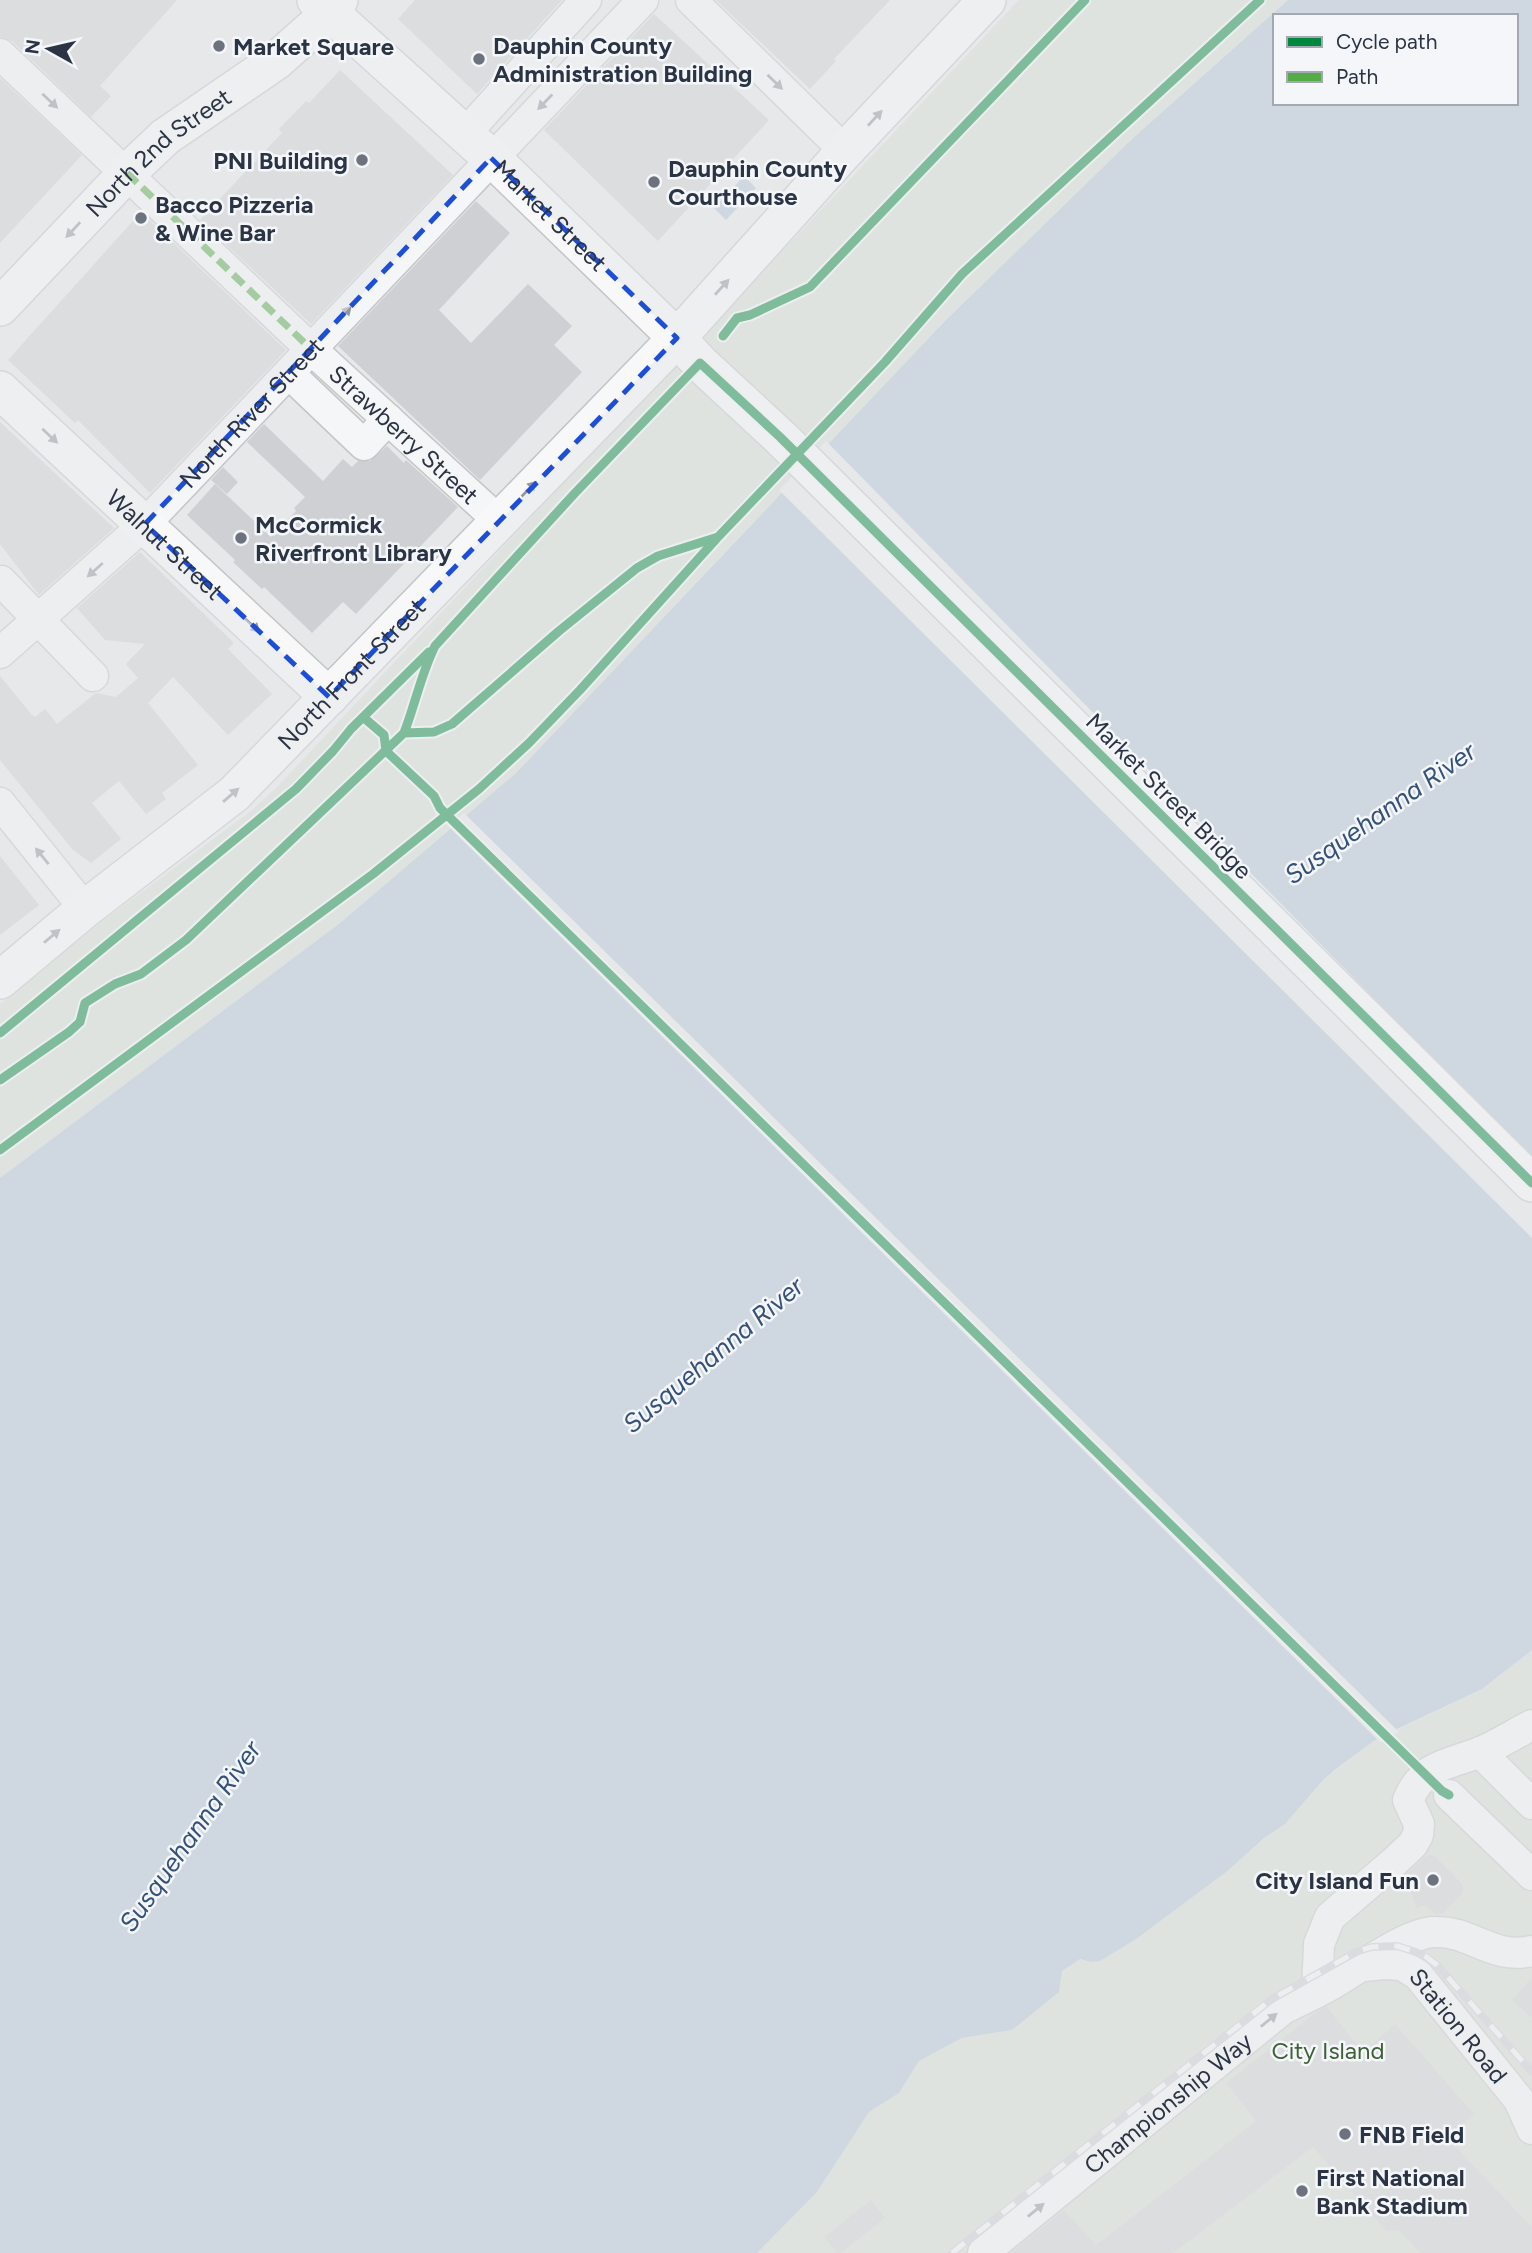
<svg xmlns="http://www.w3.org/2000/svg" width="1532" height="2253" font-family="Figtree,sans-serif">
<rect width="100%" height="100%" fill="#e6e8ea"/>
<path fill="#d6ded6" d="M1019,0H1288L1132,139L944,322L516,773L340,923L0,1178V1004L100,923L251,811L277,787Z
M1532,1650V2253H757L817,2192L869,2112L899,2093L919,2061L962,2038L1012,2030C1022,2018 1067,1960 1079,1959C1080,1959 1089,1962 1090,1962L1285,1824L1323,1780L1374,1741L1482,1689Z"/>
<path fill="#b4c4d5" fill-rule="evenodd" d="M1288,0H1532V1650L1482,1689L1395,1730L1374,1741L1336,1769L1323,1780L1285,1824L1263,1839L1226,1872L1136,1939L1100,1961L1090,1962L1080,1959L1062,1971L1059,1992L1012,2030L962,2038L919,2061L899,2093L869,2112L817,2192L757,2253H0V1178L340,923L516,773L944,322L1132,139ZM1275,16H1516V103H1275Z
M744,176L756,188L726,220L714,208Z"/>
<path fill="#e6e8ea" d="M826,441L1414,1039L1532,1155V1238L779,490Z
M464,813L1399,1732L1380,1742L448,826Z"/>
<path fill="#ced0d3" d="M0,0H177L100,86L111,96L91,117L12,41L0,37Z
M415,0H562L477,94L398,19Z
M716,0H890L834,59L836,61L810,89Z
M654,14L769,120L658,241L544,130Z
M340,70L453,175L311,324L200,220L282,133L279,129L306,101L309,103Z
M0,78L82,155L0,243Z
M476,201L510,233L439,310L471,343L528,284L572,326L554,345L582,372L480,480L338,346Z
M141,212L286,350L150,493L78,420L75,423L8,360Z
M0,422L114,528L39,595L0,544Z
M264,424L323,481L343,459L352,467L358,461H370L387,446L404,463L406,460L458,507L356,614L343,602L312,633L264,587L262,589L233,562L235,560L187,515L215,484L271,537L296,511L294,508L305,497L247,442Z
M223,467L238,482L227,494L211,480Z
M140,552L234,643L228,649L272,694L228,735L173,677L148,703L198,765L162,793L166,799L146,814L119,781L92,803L121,839L91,863L73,850L0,760V676L31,714L35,717L45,709L57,724L96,693L116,697L138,678L126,664L145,644L105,640L77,608Z
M0,856L39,905L0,935Z
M1430,1855L1436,1857L1463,1885V1893L1442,1914H1435L1426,1905L1416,1908L1406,1875L1425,1857Z
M1532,1977V2018L1512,2000Z
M1327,2007L1363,2053L1395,2024L1474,2114L1447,2138L1532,2227V2253H1420L1399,2230L1386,2231L1313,2147L1173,2253H1011L1064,2210L1096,2245L1256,2121L1226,2083L1318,2011Z
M871,2200L885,2218L841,2253H837L824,2237Z"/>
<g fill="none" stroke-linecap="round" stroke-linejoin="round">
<g stroke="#c4c6c8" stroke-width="33">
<g id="minor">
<path d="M691,0L845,151"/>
<path id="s1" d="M0,54L311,349L498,520"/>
<path d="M465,134L586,0"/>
<path d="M301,385L364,445L388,419"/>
<path d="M1,581L93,676"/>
<path id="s2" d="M0,653L145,524L643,0"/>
<path d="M0,803L85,909"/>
<path d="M1480,1752L1532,1804"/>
<path d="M1449,1795L1532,1875"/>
<path id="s3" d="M1364,1966L1384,1964L1402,1965L1418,1975L1519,2100L1532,2129"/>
<path d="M1317,1992L1319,1944L1330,1917L1393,1863L1413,1844L1418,1835L1419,1824L1408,1800C1423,1765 1446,1765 1478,1753C1496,1746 1514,1734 1532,1725"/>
<path id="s4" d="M983,2253L1283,2009C1298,2001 1313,1995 1327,1987C1354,1972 1404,1934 1433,1932C1472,1930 1490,1960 1532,1951"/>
</g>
</g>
<g stroke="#c2c5c8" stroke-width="40">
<g id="major">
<path id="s5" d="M316,0L498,164L677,338L700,363L780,437L1532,1183"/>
<path id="s6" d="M0,307L127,173L165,137L276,61L330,13L339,0"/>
<path id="s7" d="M0,390L329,697"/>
<path id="s8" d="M0,980L85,909L234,794L677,338L845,151L987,0"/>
</g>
</g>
<use href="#minor" stroke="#f5f6f7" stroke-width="30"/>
<use href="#major" stroke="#f8f8f8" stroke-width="37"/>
<g stroke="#cecfd2" stroke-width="8">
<path id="rail" d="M952,2253L1272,1999L1358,1951L1372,1947L1397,1946L1413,1951L1425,1956L1437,1965L1532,2072"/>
</g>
<use href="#rail" stroke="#f4f6f9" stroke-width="5" stroke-dasharray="16" stroke-linecap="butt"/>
<path stroke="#54ac47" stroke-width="7" stroke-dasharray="14 7" stroke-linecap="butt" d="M127,173L311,349"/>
<g stroke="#f4f6f9" stroke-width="13">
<path id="cycleway" d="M723,336L737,318L750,315L810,287L1085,0
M363,717L384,735L386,751L434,796L440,808L1442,1791L1449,1795
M404,733L434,732L452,724L559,631L637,568L658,556L718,537
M0,1033L296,789L333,751L351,729L429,652
M0,1080L69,1032L80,1022L85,1003L115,984L141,974L186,940L404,733C415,705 421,674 435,646L575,493L700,363L780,437L1532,1183
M0,1150L373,874L479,789L529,743L580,690L718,537L885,362L962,274L1260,0"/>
</g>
<use href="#cycleway" stroke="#00873e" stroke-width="9"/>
</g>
<defs><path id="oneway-solid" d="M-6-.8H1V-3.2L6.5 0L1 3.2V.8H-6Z" transform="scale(1.75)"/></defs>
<g fill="#90959e">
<use href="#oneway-solid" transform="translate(775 82) rotate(44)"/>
<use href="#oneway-solid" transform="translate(50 101) rotate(43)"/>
<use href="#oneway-solid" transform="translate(545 102) rotate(134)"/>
<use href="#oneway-solid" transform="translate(344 314) rotate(-47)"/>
<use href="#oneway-solid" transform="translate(95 570) rotate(138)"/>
<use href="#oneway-solid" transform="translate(42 856) rotate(-129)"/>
<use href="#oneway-solid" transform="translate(1269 2020) rotate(-39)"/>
<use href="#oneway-solid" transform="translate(1036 2210) rotate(-39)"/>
</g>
<g fill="#92969e">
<use href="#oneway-solid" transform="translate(875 118) rotate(-47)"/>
<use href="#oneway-solid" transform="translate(73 230) rotate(133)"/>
<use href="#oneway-solid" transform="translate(722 287) rotate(-48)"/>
<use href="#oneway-solid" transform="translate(50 436) rotate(43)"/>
<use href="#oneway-solid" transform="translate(529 489) rotate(-46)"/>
<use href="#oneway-solid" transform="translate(252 625) rotate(42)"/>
<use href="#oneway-solid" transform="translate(231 795) rotate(-41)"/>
<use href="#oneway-solid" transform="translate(52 936) rotate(-40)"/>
</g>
<path d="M0 0H1532V2253H0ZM491,158L677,338L329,697L145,524Z" fill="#e6e8ea" fill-opacity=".55" fill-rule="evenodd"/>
<path fill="none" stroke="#1d4ed8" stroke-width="5" stroke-dasharray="14 9" stroke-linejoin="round" d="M491,158L677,338L329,697L145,524Z"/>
<g fill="#6c737f" stroke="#f4f6f9" stroke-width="2.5">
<circle cx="219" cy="46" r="7"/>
<circle cx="479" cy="59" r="7"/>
<circle cx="362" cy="160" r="7"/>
<circle cx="654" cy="182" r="7"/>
<circle cx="141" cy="218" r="7"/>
<circle cx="241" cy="538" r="7"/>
<circle cx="1433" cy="1880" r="7"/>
<circle cx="1345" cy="2134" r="7"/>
<circle cx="1302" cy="2191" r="7"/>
</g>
<g text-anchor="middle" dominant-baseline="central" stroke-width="5" stroke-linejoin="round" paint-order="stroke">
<g font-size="24" font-weight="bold" fill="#2b3445" stroke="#f4f6f9" text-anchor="start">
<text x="493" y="45">Dauphin County<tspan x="493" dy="28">Administration Building</tspan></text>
<text x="233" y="46">Market Square</text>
<text x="348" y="160" text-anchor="end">PNI Building</text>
<text x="668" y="168">Dauphin County<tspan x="668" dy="28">Courthouse</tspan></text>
<text x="155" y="204">Bacco Pizzeria<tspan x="155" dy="28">&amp; Wine Bar</tspan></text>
<text x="255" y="524">McCormick<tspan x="255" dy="28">Riverfront Library</tspan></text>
<text x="1419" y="1880" text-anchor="end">City Island Fun</text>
<text x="1359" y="2134">FNB Field</text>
<text x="1316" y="2177">First National<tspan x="1316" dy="28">Bank Stadium</tspan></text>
</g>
<g font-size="24" fill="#2b3445" stroke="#f4f6f9">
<text stroke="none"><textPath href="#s6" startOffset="222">North 2nd Street</textPath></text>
<text stroke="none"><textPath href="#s5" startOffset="318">Market Street</textPath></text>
<text stroke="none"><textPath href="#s2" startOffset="348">North River Street</textPath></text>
<text stroke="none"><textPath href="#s1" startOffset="555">Strawberry Street</textPath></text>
<text stroke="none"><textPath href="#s7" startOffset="226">Walnut Street</textPath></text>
<text stroke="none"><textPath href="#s8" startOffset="467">North Front Street</textPath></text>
<text transform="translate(1169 796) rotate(45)">Market Street Bridge</text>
<text stroke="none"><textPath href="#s3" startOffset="122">Station Road</textPath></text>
<text stroke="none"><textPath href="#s4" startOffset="238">Championship Way</textPath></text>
</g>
<g font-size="24" fill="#3f6138" stroke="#f4f6f9">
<text x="1328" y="2050">City Island</text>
</g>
<g font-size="26" font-style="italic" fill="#34527a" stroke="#f4f6f9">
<text transform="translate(1380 813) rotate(-35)">Susquehanna River</text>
<text transform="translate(713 1355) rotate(-40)">Susquehanna River</text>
<text transform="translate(190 1836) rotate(-55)">Susquehanna River</text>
</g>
</g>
<rect x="1273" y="14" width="245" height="91" fill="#f4f6f9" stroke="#a4a8b1" stroke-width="2"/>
<rect x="1287" y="37" width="35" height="10" fill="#00873e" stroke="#a4a8b1" stroke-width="2"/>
<text x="1336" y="49" font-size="21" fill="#2b3445">Cycle path</text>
<rect x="1287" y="72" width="35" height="10" fill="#54ac47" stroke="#a4a8b1" stroke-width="2"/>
<text x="1336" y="84" font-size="21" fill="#2b3445">Path</text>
<g transform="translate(49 49) rotate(278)" stroke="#f4f6f9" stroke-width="5" paint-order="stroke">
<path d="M0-5L12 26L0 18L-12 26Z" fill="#2b3445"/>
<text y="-10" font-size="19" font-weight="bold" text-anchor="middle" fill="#2b3445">N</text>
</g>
</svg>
